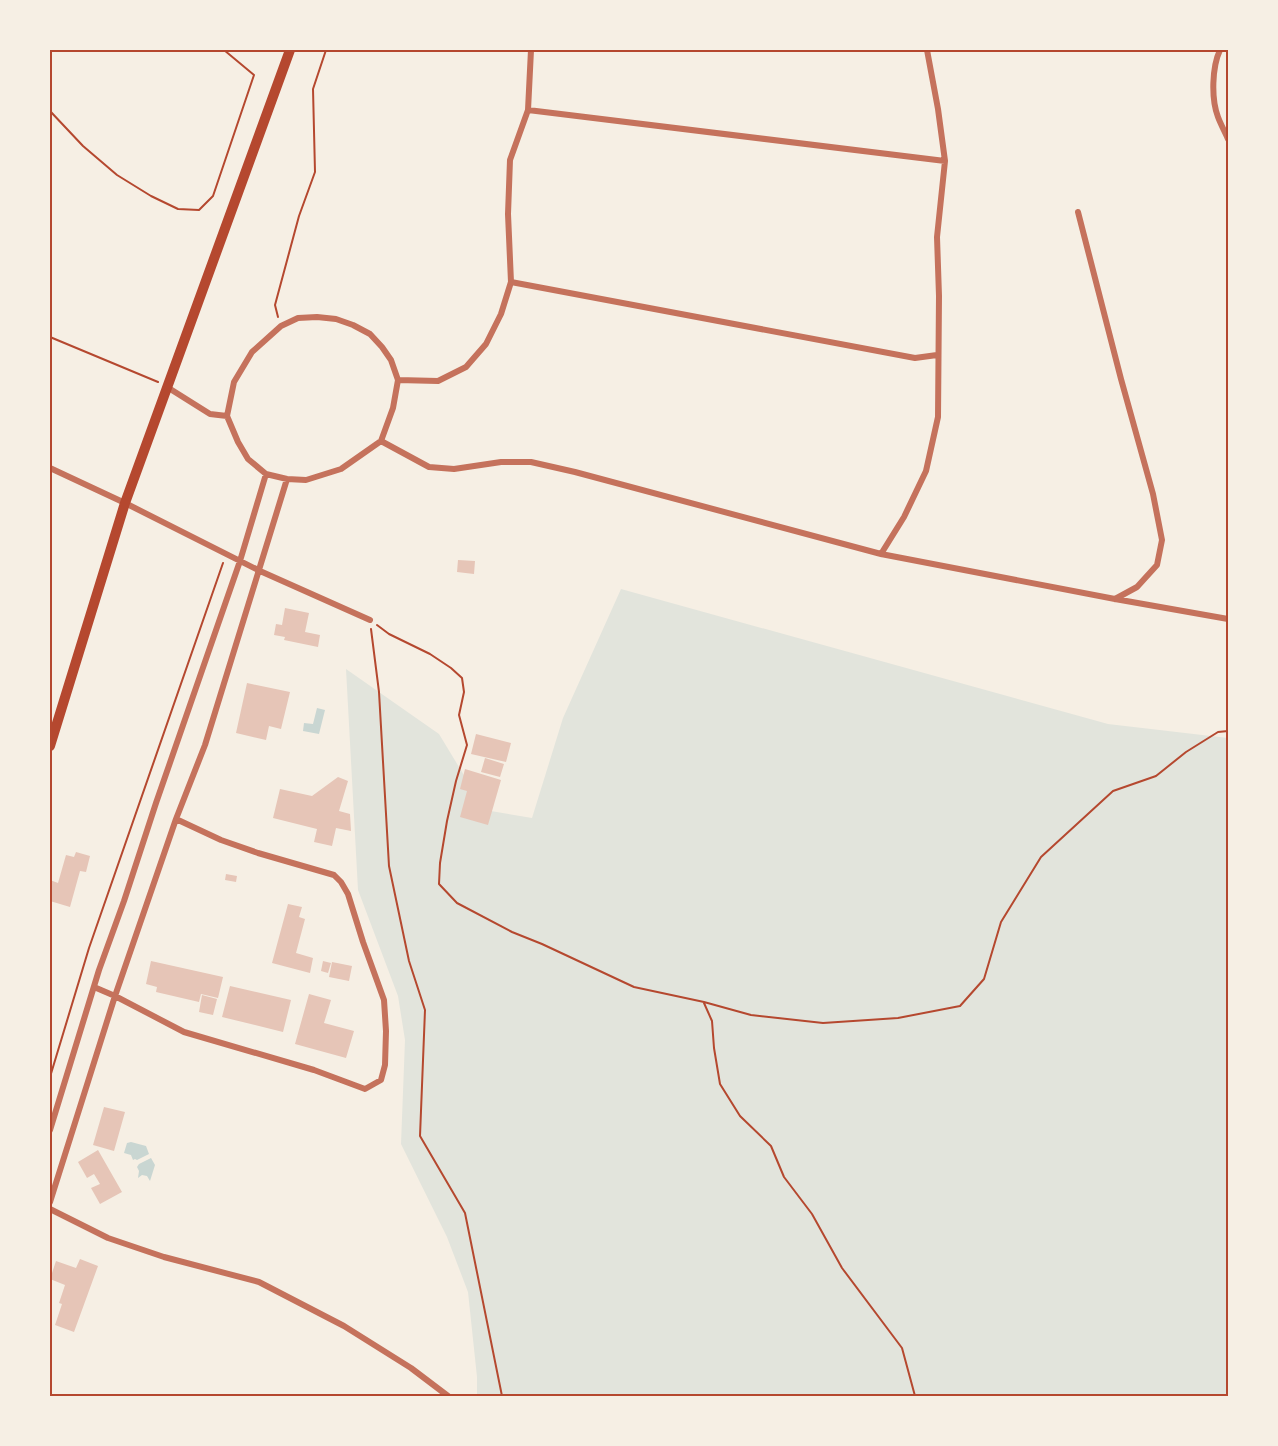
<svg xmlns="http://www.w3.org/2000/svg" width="1278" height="1446" font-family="'Public Sans',sans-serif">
<rect width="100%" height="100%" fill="#f6efe4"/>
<path fill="#e2e4dc" d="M621,589L1108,724L1228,738V1396H477V1377L468,1292L447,1237L401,1144L405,1040L398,996L358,890L346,669L439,734L485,810L532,818L563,718Z"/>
<path fill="#c9d6d2" d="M317,708L325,710L319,734L303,731L304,723L313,724Z
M131,1142L146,1146L149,1154L137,1160L135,1159L133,1160L131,1155L124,1153L127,1143Z
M151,1158L155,1165L150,1181L147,1176L142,1175L138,1178L139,1171L137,1167L139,1164Z"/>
<path fill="#e6c5b7" d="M458,560L475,561L474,574L457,572Z
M285,608L309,613L305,632L320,635L318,647L284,640L285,637L274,635L276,624L282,625Z
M247,683L290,692L281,729L269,726L266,740L236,733Z
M476,734L511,743L506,762L471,754Z
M485,758L504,764L500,777L481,772Z
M465,769L501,780L488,825L460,817L467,791L460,789Z
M338,777L348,781L339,811L350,814L351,831L336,828L332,846L314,842L317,829L273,818L280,789L312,796Z
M76,852L90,856L86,872L80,871L70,907L50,901V880L58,883L66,855L74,857Z
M226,874L237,876L236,882L225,880Z
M288,904L302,907L299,917L305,919L296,953L313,958L310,973L272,963Z
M151,961L223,977L218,998L201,994L199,1002L156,992L157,987L146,984Z
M323,961L331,963L328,973L321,971Z
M332,962L352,966L349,981L329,977Z
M230,986L291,1000L283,1032L222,1017Z
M309,994L331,1000L324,1023L354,1031L346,1058L295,1044Z
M202,995L217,999L213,1015L199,1012Z
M104,1107L125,1112L114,1151L93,1145Z
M98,1150L122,1192L100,1204L91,1188L100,1184L94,1174L87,1178L78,1162Z
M80,1259L98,1266L74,1332L55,1325L62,1304L59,1303L65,1285L50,1279L56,1261L76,1268Z"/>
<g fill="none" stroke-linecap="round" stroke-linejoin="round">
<path stroke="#b5482f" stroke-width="2" d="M50,111L83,146L117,175L151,196L178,209L199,210L213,196L254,75L224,50
M278,317L275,305L299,216L315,172L313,89L326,50
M50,337L158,382
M377,625L389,634L430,654L451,668L462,678L464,692L459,715L467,745L456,781L447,821L440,863L439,884L457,903L512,932L542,944L634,987L704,1002L751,1015L823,1023L898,1018L960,1006L984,979L1001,922L1041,857L1113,791L1156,776L1186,752L1218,732L1228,731
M371,629L379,692L389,866L409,961L425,1010L420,1136L465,1213L502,1396
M704,1003L712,1021L714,1048L720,1084L740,1116L771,1146L784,1177L812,1214L842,1268L902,1348L915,1396
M50,1077L89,948L223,563"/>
<path stroke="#c5725c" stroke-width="6" d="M1220,50C1212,67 1211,99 1218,117C1221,125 1225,132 1228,139
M528,110L945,161
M1078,212L1121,379L1153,494L1162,540L1157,565L1137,587L1115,599
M511,282L915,358L937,355
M317,317L336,319L353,325L370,334L382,347L391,360L398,380L393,408L381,441L341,469L306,480L287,479L266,474L248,459L238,442L227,416L234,382L252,352L281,326L298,318Z
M398,380L438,381L466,367L486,344L501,314L511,282L508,214L510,160L528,110L531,50
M167,387L210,414L227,416
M381,441L429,467L454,469L501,462H531L575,472L881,554L1115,599L1228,619
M50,468L125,503L260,571L370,620
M881,554L904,517L926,471L938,417L939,296L937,237L945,161L938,109L927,50
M94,987L115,996L184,1032L314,1070L365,1089L381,1080L385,1065L386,1031L384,1000L363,942L348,894L341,882L334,875L258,853L221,840L176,819
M50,1130L99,970L124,901L156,803L240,561L266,474
M50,1202L115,996L176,819L205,745L287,479
M50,1209L108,1238L164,1257L259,1282L344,1326L411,1368L448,1396"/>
<path stroke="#b5482f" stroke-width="10" d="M50,746L125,503L290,50"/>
</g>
<rect width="1278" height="1446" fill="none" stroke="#f6efe4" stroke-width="102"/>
<rect x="51" y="51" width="1176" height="1344" fill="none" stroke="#b5482f" stroke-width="2"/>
</svg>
